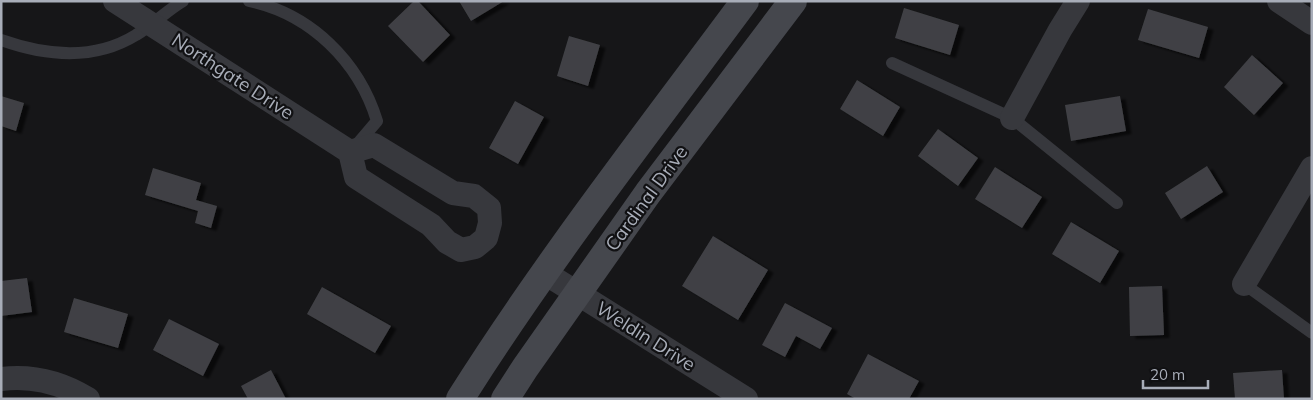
<svg xmlns="http://www.w3.org/2000/svg" width="1313" height="400" font-family="Mulish,sans-serif">
<defs>
<filter id="shadow"><feDropShadow dx="5.5" dy="3" stdDeviation="1" flood-color="#0009"/></filter>
</defs>
<rect width="100%" height="100%" fill="#161618"/>
<path fill="#404145" filter="url(#shadow)" d="M414,1H418L450,35L423,62L388,26Z
M459,1H504L471,21Z
M904,8L959,25L950,55L895,38Z
M1148,9L1208,27L1199,58L1138,40Z
M569,36L600,45L588,86L557,76Z
M1252,55L1283,83L1254,115L1224,87Z
M857,80L900,107L883,136L840,109Z
M1,96L24,103L16,131L1,126Z
M1120,96L1126,131L1071,141L1065,105Z
M515,101L544,117L518,164L489,148Z
M938,129L978,158L958,186L918,156Z
M1207,166L1223,192L1181,219L1165,193Z
M995,167L1042,197L1022,228L975,199Z
M153,168L201,183L196,200L217,206L211,228L195,223L198,211L145,195Z
M1071,222L1119,251L1100,283L1052,254Z
M713,236L768,270L738,320L682,286Z
M27,278L32,312L1,316V281Z
M1162,286L1164,335L1130,336L1129,287Z
M322,287L391,326L375,353L307,314Z
M74,298L128,314L118,348L64,332Z
M785,303L832,328L820,349L796,336L785,357L762,345Z
M169,319L219,344L203,376L153,350Z
M868,354L919,381L909,399H856L847,394Z
M271,370L286,399H248L241,386Z
M1282,370L1284,399H1235L1233,373Z"/>
<g fill="none" stroke-linecap="round" stroke-linejoin="round">
<path stroke="#37383d" stroke-width="12" d="M249,1C311,14 359,62 377,121L354,148
M1,40C46,56 94,61 136,35C153,25 166,11 183,1
M892,63L1012,118L1117,203
M1244,284L1312,333"/>
<path stroke="#37383d" stroke-width="24" d="M115,1L350,152L356,177L431,225L447,242L461,250L475,247L486,238L490,223L489,208L474,196L453,193L374,145L350,152
M1279,1L1312,23
M1012,118L1060,30L1078,1
M545,273L746,399
M1244,284L1312,168
M1,379C32,375 62,383 88,399"/>
<path stroke="#45474d" stroke-width="28" d="M460,399C547,261 648,132 745,1
M505,399L525,368L648,193L793,1"/>
</g>
<g text-anchor="middle" dominant-baseline="central" stroke-width="4.5" stroke-linejoin="round" paint-order="stroke">
<g font-size="19" fill="#a8adb8" stroke="#111113">
<text transform="translate(233 76) rotate(33)">Northgate Drive</text>
<text transform="translate(646 198) rotate(-54)">Cardinal Drive</text>
<text transform="translate(646 336) rotate(32)">Weldin Drive</text>
</g>
</g>
<rect width="1313" height="400" fill="none" stroke="#a8adb8" stroke-width="5"/>
<path d="M1143 380v8h65v-8" fill="none" stroke="#a8adb8" stroke-width="2.5"/>
<text x="1150" y="380" font-size="15" fill="#a8adb8" stroke="#111113" stroke-width="4" paint-order="stroke">20 m</text>
</svg>
